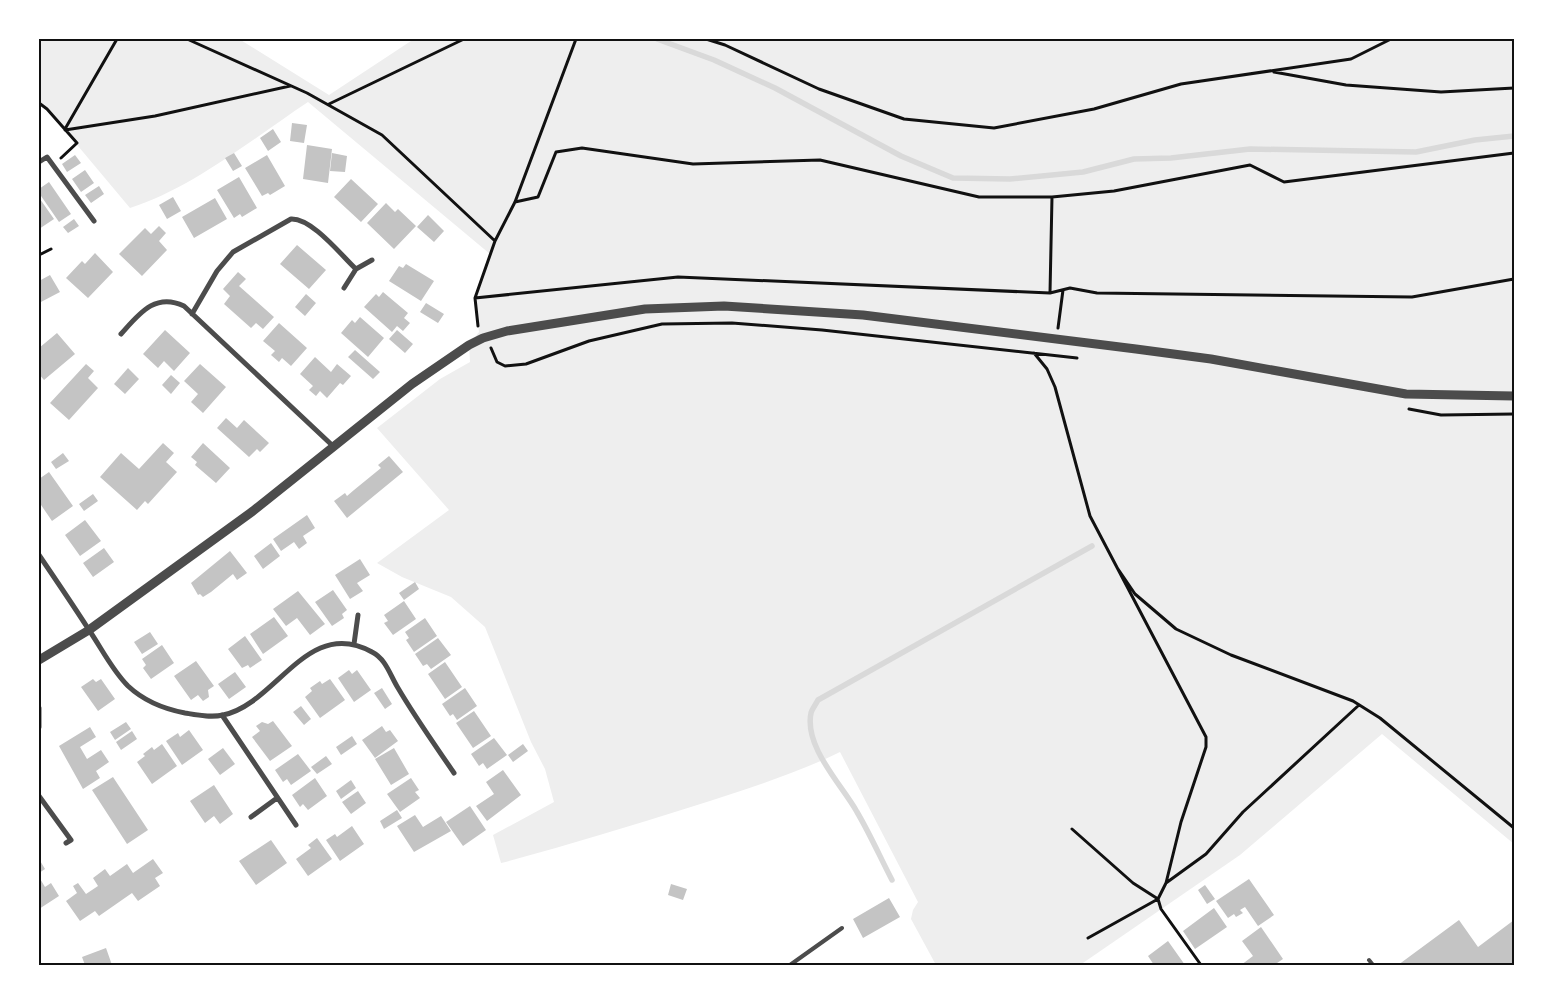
<svg xmlns="http://www.w3.org/2000/svg" width="1553" height="1004" font-family="'Exo 2',sans-serif">
<rect width="100%" height="100%" fill="#fff"/>
<path fill="#eee" d="M39,39H239L329,95L414,39H1514V844L1382,734L1240,855L1080,965H936L911,919L913,910L918,902L840,752C793,775 743,790 694,806C630,826 566,846 501,863L493,835L554,802L545,769L531,742L485,627L451,597L402,577L377,563L449,510L377,428L440,379L470,362L469,345L479,332L475,298L490,254L308,102C254,138 191,189 130,208L47,109L39,103Z"/>
<g fill="none" stroke-linecap="round" stroke-linejoin="round">
<path stroke="#d9d9d9" stroke-width="5.5" d="M657,39L714,60L775,88L901,156L953,178L1010,179L1083,172L1134,159L1171,158L1250,149L1416,152L1475,140L1514,136
M892,880C880,857 870,834 857,812C842,785 804,747 811,713C812,709 816,704 818,700L1092,546"/>
</g>
<path fill="#c4c4c4" d="M292,123L307,125L304,143L290,141Z
M273,129L281,142L268,151L260,138Z
M307,145L332,149L328,183L303,179Z
M234,153L242,166L233,171L225,158Z
M332,153L347,156L345,172L330,171Z
M75,155L81,163L67,172L62,164Z
M267,155L285,186L270,195L268,193L262,196L245,168Z
M85,170L94,183L81,192L72,179Z
M239,177L257,208L242,217L240,214L234,218L217,190Z
M351,179L378,204L361,222L334,197Z
M49,182L71,214L59,222L39,193V189Z
M99,186L104,194L91,203L85,195Z
M173,197L181,211L167,219L159,205Z
M215,198L227,219L194,238L182,217Z
M40,199L54,219L39,229V200Z
M386,203L395,212L398,209L416,226L394,249L367,223Z
M428,215L444,231L434,242L417,227Z
M74,219L79,226L68,233L63,227Z
M159,226L166,233L159,241L167,250L142,276L119,254L145,228L151,234Z
M297,245L326,270L309,289L280,264Z
M95,253L113,272L88,298L66,278L82,261L85,264Z
M406,264L434,281L421,301L389,281L399,266L403,268Z
M238,272L246,279L239,286L274,317L263,329L256,323L251,328L224,304L230,296L223,289Z
M50,275L60,292L39,303V281Z
M383,292L408,313L404,318L410,323L403,331L397,326L392,332L364,307L376,294L379,297Z
M306,294L316,303L305,316L295,307Z
M426,303L444,314L438,323L420,312Z
M360,317L384,338L368,357L341,333L352,320L355,323Z
M279,323L307,348L291,366L282,358L279,362L271,355L275,351L263,341Z
M165,330L190,353L174,371L164,361L158,368L143,354Z
M397,330L413,344L405,353L389,339Z
M57,333L75,354L44,380L39,374V348Z
M355,350L380,372L373,379L348,357Z
M315,357L331,372L337,364L351,376L343,385L340,383L327,398L320,391L316,396L309,390L313,386L300,374Z
M86,364L94,371L88,378L98,388L69,420L50,403Z
M200,364L226,387L203,413L191,402L198,394L184,381Z
M128,368L139,379L125,394L114,384Z
M171,375L180,383L171,394L162,385Z
M226,418L237,428L244,420L269,443L260,452L257,449L249,457L217,428Z
M163,443L174,453L166,462L177,472L148,504L145,501L137,510L100,477L121,453L139,469Z
M203,443L230,468L216,483L195,465L197,462L191,457Z
M63,453L69,461L56,469L51,462Z
M389,456L403,472L347,518L334,501L345,493L347,496L354,490L381,468L378,465Z
M49,472L73,506L52,521L39,502V479Z
M93,494L98,501L84,511L79,504Z
M307,515L315,528L303,536L307,543L299,549L294,542L281,551L273,539Z
M85,520L101,541L80,556L65,535Z
M271,543L280,556L263,569L254,556Z
M104,548L114,562L93,577L83,563Z
M230,551L247,573L237,580L233,574L211,592L203,597L200,594L198,595L191,583Z
M360,559L370,575L357,583L363,591L350,599L335,575Z
M415,582L419,589L404,600L399,593Z
M333,590L347,610L342,614L344,618L332,626L315,602Z
M298,591L325,624L310,635L297,618L286,626L273,609Z
M404,601L416,619L393,635L384,623L388,621L384,615Z
M274,617L288,636L263,654L250,634Z
M425,618L437,636L414,652L406,640L409,638L405,632Z
M150,632L158,644L142,654L134,642Z
M245,636L262,660L250,668L248,665L242,668L228,649Z
M438,638L451,655L431,669L427,664L423,666L415,654Z
M162,645L174,663L151,679L143,668L146,665L142,659Z
M196,661L214,686L208,690L209,697L203,701L198,695L191,700L174,676Z
M445,662L462,687L445,699L428,674Z
M349,670L352,674L357,670L371,690L354,702L338,678Z
M235,672L246,687L229,699L218,684Z
M93,679L96,682L101,679L115,699L98,711L81,687Z
M330,679L345,700L320,718L305,697L312,691L310,688L320,681L322,684Z
M382,688L392,704L385,709L374,693Z
M465,688L477,706L457,720L453,714L450,716L442,704Z
M301,706L311,719L304,725L293,712Z
M474,711L491,736L473,748L456,723Z
M273,721L292,746L270,761L252,737L260,731L256,726L262,722L268,724Z
M126,722L131,729L115,740L110,732Z
M382,726L386,732L390,730L398,741L375,758L362,740Z
M90,727L96,737L80,747L87,759L101,750L109,762L96,771L100,778L83,789L59,746Z
M189,730L203,750L182,765L166,741L178,733L180,737Z
M132,731L137,739L121,750L116,742Z
M352,736L357,744L341,755L336,747Z
M494,738L507,755L487,769L483,763L479,766L471,754Z
M162,744L177,766L152,784L137,762L145,756L143,754L152,747L154,750Z
M523,744L528,751L513,762L508,755Z
M223,748L235,764L220,775L208,759Z
M394,748L409,774L391,785L375,759Z
M298,754L311,771L291,785L287,779L283,782L275,770Z
M326,756L332,764L317,774L311,767Z
M503,770L521,795L487,821L476,806L494,794L486,782Z
M113,777L148,830L127,844L92,790Z
M315,778L327,796L308,810L303,804L300,807L292,795Z
M411,778L419,790L415,792L420,798L400,812L387,794Z
M351,780L356,788L341,799L336,791Z
M214,785L233,814L220,824L214,816L205,823L190,801Z
M358,791L366,803L351,814L342,802Z
M470,806L486,830L463,846L446,822Z
M397,810L402,818L384,829L380,821Z
M415,815L423,827L441,816L451,831L414,852L397,826Z
M352,826L364,844L340,861L326,840L335,834L337,837Z
M317,838L332,859L308,876L296,859L311,848L308,845Z
M271,840L287,863L256,885L239,861Z
M39,859L45,869L39,873Z
M153,859L163,873L155,878L160,886L138,901L132,893L99,916L95,911L80,921L66,901L77,893L73,886L78,883L86,894L98,886L93,878L105,869L110,876L127,864L133,873Z
M39,877L45,887L51,883L59,896L39,909Z
M1249,879L1274,915L1258,926L1245,907L1240,910L1243,913L1236,917L1234,914L1228,918L1216,901Z
M671,884L687,889L683,900L668,895Z
M1205,885L1215,899L1207,904L1198,890Z
M889,898L900,917L863,938L853,919Z
M1214,908L1227,927L1195,949L1183,931Z
M1459,920L1478,947L1514,920V965H1398Z
M1261,927L1283,959L1274,965H1241L1253,956L1242,941Z
M1168,941L1185,965H1154L1148,956Z
M106,948L112,965H85L82,957Z"/>
<g fill="none" stroke-linecap="round" stroke-linejoin="round">
<path stroke="#111" stroke-width="3" d="M187,39L307,93L382,135L495,241
M706,39L725,45L819,89L904,119L994,128L1094,109L1181,84L1351,59L1391,39
M1274,72L1346,85L1441,92L1514,88
M39,103L47,109L77,143L61,158
M329,104L464,39
M65,129L117,39
M65,130L155,116L290,86
M515,202L538,197L556,152L582,148L693,164L820,160L979,197H1052
M39,255L51,249
M1050,293L1052,197L1114,191L1250,165L1284,182L1514,153
M475,298L678,277L1050,293L1070,288L1097,293L1412,297L1514,279
M478,326L475,298L495,241L515,202L576,39
M1058,328L1063,290
M491,348L497,362L505,366L526,364L589,341L662,324L732,323L822,330L1077,358
M1034,353L1047,369L1055,387L1090,516L1206,737V747L1181,822L1166,883
M1409,409L1441,415L1514,414
M1118,569L1135,594L1176,629L1231,655L1353,701L1380,718L1514,828
M1072,829L1133,883L1158,899L1088,938
M1201,965L1161,909L1158,899L1166,883L1206,854L1243,812L1359,705"/>
<path stroke="#4c4c4c" stroke-width="4" d="M1369,960L1373,965
M790,965L842,928"/>
<path stroke="#4c4c4c" stroke-width="5" d="M39,162L47,157L94,221
M344,288L356,269L372,260
M192,314L217,271L233,252L291,219C312,218 341,255 356,269
M121,334C139,314 155,292 184,306L334,447
M39,555C56,580 73,605 89,630C102,649 112,670 128,686C144,701 164,709 185,713C197,715 211,718 223,715C277,704 307,616 372,652C386,659 390,675 398,688C415,717 435,745 454,773
M354,644L358,615
M39,708V727
M222,715L296,825
M39,796L71,840L66,843
M251,817L277,798"/>
<path stroke="#4c4c4c" stroke-width="9" d="M39,660L89,630L253,511L412,384L469,345L483,338L507,331L645,309L724,306L863,315L1136,349L1211,359L1406,394L1514,396"/>
</g>
<rect width="1553" height="1004" fill="none" stroke="#ffffff" stroke-width="80"/>
<rect x="40" y="40" width="1473" height="924" fill="none" stroke="#111" stroke-width="2"/>
</svg>
